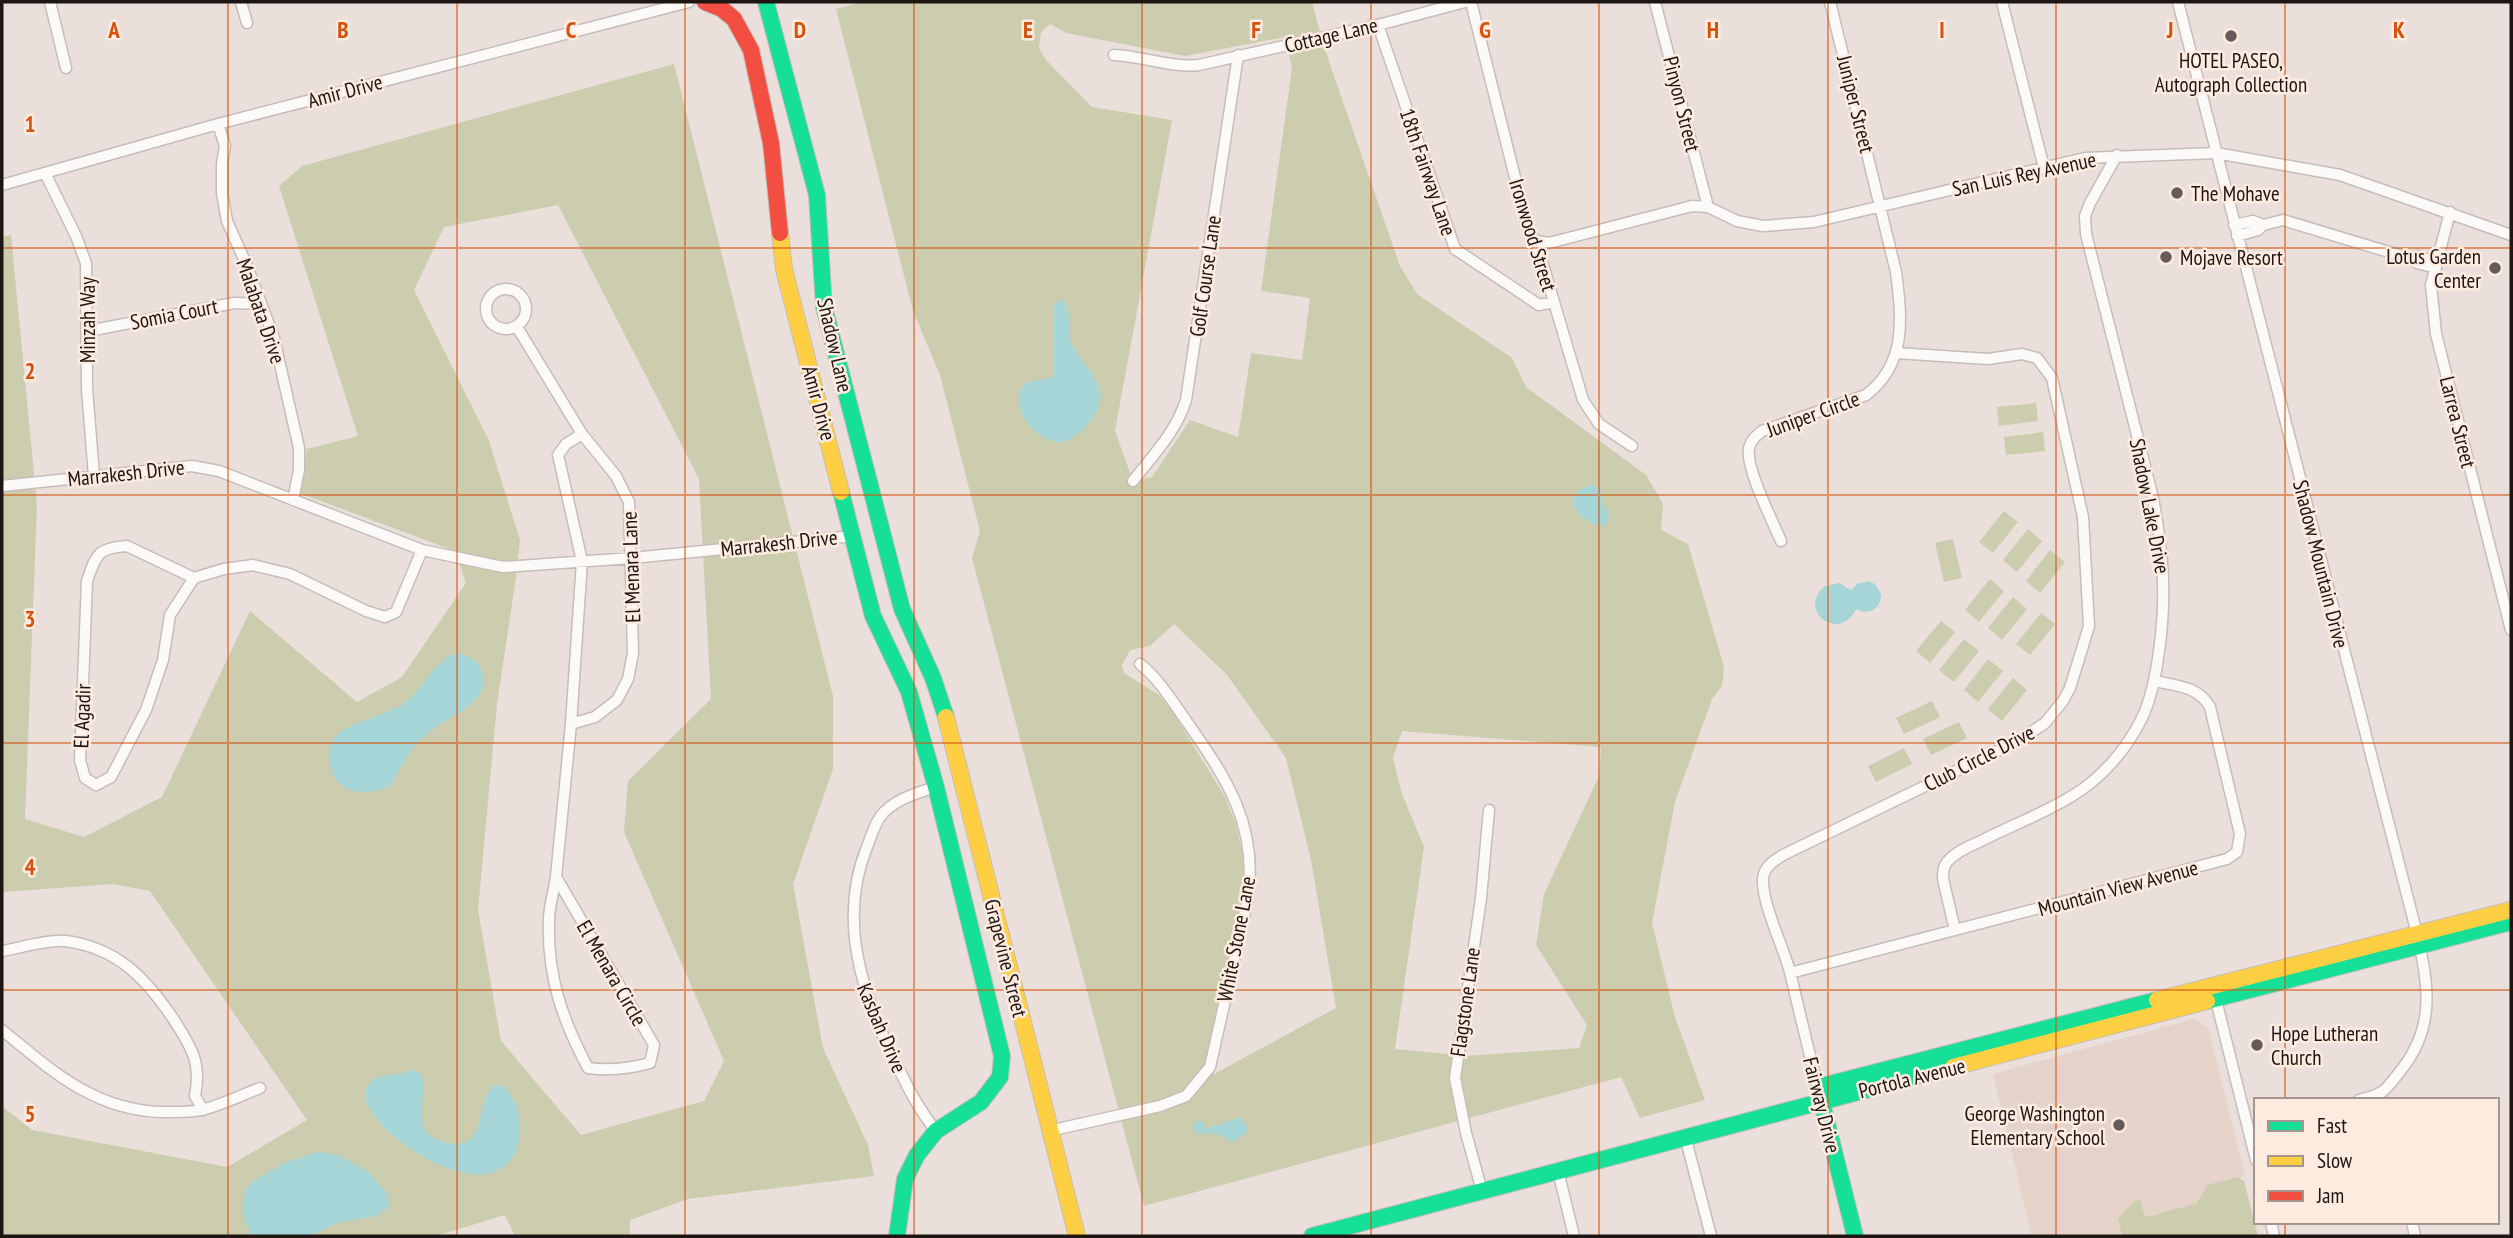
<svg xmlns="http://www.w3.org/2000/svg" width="2513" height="1238" font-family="'PT Sans Narrow',sans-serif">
<rect width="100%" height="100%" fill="#eadfda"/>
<path fill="#e5d2c8" d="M2194,1019L2208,1028L2245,1176L2207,1185L2198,1203L2148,1217L2144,1214L2118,1219L2122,1236H2032L1993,1074Z"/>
<path fill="#cbcdae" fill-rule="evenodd" d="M861,2H1312L1324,47L1400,266L1417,294L1512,358L1526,387L1646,475L1663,504L1661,530L1688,544L1724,667L1722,686L1712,699L1675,802L1652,923L1675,1017L1705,1100L1640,1118L1621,1077L1144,1206L972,558L980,531L940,375L913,311L836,9ZM1050,24L1066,33L1185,56L1285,37L1292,68L1261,291L1310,298L1302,360L1251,353L1238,437L1190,420L1152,477L1133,481L1115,431L1172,120L1092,107L1046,60L1039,48L1041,32ZM1174,624L1227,675L1286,758L1311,860L1336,1008L1214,1074L1208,1065L1242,899L1244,860L1236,824L1224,795L1169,706L1159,695L1124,673L1122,665L1130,650L1150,646ZM1402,731L1601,747L1599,776L1544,894L1536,945L1587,1025L1579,1048L1466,1056L1395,1049L1424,847L1402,794L1393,758Z
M674,64L833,696V769L793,884L823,1048L868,1145L874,1176L688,1199L630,1220V1236H515L505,1215L436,1236H2V1106L32,1130L227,1167L307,1120L150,891L113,884L2,892V237L11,235L37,505L25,819L84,837L162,797L250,611L357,702L402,677L466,583L455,551L299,493L307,449L358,436L279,186L302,166ZM558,205L699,479L711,699L628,781L624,832L724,1061L704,1101L581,1135L501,1041L478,910L497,704L516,577L520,540L489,441L414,290L444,227Z
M2036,403L2038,421L1999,426L1997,407Z
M2043,432L2045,451L2006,455L2004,437Z
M2004,511L2018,522L1993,553L1979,542Z
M2028,529L2042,541L2017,572L2003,560Z
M1953,539L1962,578L1944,582L1935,543Z
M2050,550L2065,562L2040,593L2026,581Z
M1990,579L2004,591L1979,622L1965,610Z
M2013,597L2027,609L2002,640L1988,628Z
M2041,613L2055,624L2030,655L2016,644Z
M1941,621L1955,632L1930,663L1916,651Z
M1964,639L1979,651L1954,682L1939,670Z
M1988,659L2003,671L1978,702L1964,690Z
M2013,678L2027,690L2002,721L1988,709Z
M1932,701L1940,717L1904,734L1896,718Z
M1959,722L1967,738L1931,755L1923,739Z
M1904,748L1912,764L1876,782L1868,766Z
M2238,1177L2244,1181L2258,1236H2122L2118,1219L2133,1202L2140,1200L2144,1214L2148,1217L2197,1203L2207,1185Z"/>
<path fill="#a5d5d6" d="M1062,300C1075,314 1065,331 1073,346C1081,361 1096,374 1100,392C1102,401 1098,410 1093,417C1086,428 1073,441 1060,442C1037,442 1010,411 1022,388C1028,376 1045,384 1054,375L1053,307L1057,301Z
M1591,485L1600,488L1603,504L1610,516L1604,526C1580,525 1556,495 1591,485Z
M1868,581L1875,584L1881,594C1881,609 1869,616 1856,609C1839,644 1796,610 1825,586L1839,583L1851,590L1857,584Z
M457,653C468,655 478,660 482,672C492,699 454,715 437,726C429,732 422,738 416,745C404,757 400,773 390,786C367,797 335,795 330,764C329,757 329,749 332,742C342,722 384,717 403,704C422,691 436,658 457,653Z
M412,1070L421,1074C428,1091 416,1111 424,1128C429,1136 437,1141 446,1143C491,1151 473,1101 495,1085L504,1086C517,1101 523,1121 519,1141C499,1230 341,1117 368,1085C381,1070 397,1078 412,1070Z
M1238,1117L1246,1123L1247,1132L1233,1142L1217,1133L1196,1134L1194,1127L1195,1121H1203L1205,1129C1217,1124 1227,1124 1238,1117Z
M317,1152L338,1155L369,1172L388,1195L389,1202L387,1208L376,1216L337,1223L310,1236H252C242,1220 240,1201 249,1184L284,1163Z"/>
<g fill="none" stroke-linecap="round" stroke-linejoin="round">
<g stroke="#c6bdb8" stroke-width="13">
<path id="street" d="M50,2L66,68
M241,2L247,23
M1471,2L1529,233L1536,241L1583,400L1599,424L1632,446
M1655,2L1708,207
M2002,2L2044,168
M2178,2L2417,934C2429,984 2435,1027 2402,1069C2384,1091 2387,1093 2359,1100
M1378,25L1455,249L1539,305L1554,302
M1114,55C1142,56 1171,68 1199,65L1378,25L1465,2
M218,124L225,146L222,164V193L227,221L247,266L274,338L299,448V470L293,500
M45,173L76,236L86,263L87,389L94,476
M2,185L218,124L689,2
M2450,212L2431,285L2436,334L2511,630
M2234,225L2253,221L2263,225L2258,230L2237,236
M2263,225L2283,220L2412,259
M1536,241L1549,243L1692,206L1708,207L1737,221L1763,226L1814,222L2085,158L2216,153L2340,175L2511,235
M2436,268L2417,263L2412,259L2417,256L2437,263
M486 309a20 20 0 1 1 40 0a20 20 0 1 1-40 0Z
M517,327L582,434L616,476L629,502L633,653L628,679L617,700L595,717L571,724
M88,331L234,303L261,304
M1133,481C1153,455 1176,432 1186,400L1238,55
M2,486L192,466L219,471L422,550L503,567L632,558L854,536
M1781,541C1773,522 1745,467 1749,448C1751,440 1756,436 1762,431L1866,395C1907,364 1902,318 1896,272L1830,2
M127,546L194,578L170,615L163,660L146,710L111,777L96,785L85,778L80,760L87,581C96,555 97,548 127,546Z
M194,578L224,569L253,565L290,574L366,611L385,617L396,612L422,550
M936,787C917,793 892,800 880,817C874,826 871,837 867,847C838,918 861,991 893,1057C906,1084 917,1107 936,1131
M556,877L654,1045L650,1063C628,1069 610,1071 588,1068C562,1019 547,976 549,920C549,906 554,891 556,877Z
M556,877L571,724L582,561L558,455L566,444L582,434
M1955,930L1943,879C1943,872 1943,865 1949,860C1957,851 1970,846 1981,841C2010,826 2043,814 2072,796C2101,779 2127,749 2142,718C2152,697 2156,674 2159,651C2167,595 2163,553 2153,498L2086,234L2085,216L2090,203L2117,155
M2,951C19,948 49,939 66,941C116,948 144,976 172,1017C190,1045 202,1061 195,1096L203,1110
M1790,973L2227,859L2237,852L2240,834L2210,707C2198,686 2177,686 2155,681
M2216,1000L2256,1160
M2,1030C52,1071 94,1110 162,1112C176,1112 191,1113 205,1109C224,1104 242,1095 260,1088
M1818,1087C1808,1049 1799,1010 1790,972C1783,946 1762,904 1763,879C1764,866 1774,861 1783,855L2018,741L2045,723L2063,701L2070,688L2089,626L2083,517L2052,378L2037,358L2022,354L1988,359L1896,353
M1049,1131L1160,1106L1186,1096L1210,1067L1248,898C1258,825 1227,779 1187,722C1172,701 1160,680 1140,664
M1685,1136L1711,1236
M1558,1171L1574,1236
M1482,1191L1466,1133L1455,1078L1481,898L1489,810
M2271,1222L2274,1236
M2412,1222L2415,1236"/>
</g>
<g stroke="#c6bdb8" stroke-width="18">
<path id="fast" d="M766,2L817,195L824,307L902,609L933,678L946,717
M841,492L873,616L909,692L936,787L1002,1056L1000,1077L981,1102L936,1131L917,1155L905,1179L897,1236
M2207,1001L2511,922
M1312,1236L1953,1067
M1855,1236L1818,1087L2157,1000"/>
</g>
<g stroke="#c6bdb8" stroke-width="18">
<path id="slow" d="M780,233L784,269L841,492
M946,717L1077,1236
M2157,1000L2511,910
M1953,1067L2207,1001"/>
</g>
<g stroke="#c6bdb8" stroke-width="18">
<path id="jam" d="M705,2L722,9L734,19L751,50L771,143L780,233"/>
</g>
<use href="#street" stroke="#fcfaf9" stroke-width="10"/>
<use href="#fast" stroke="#16e098" stroke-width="16"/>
<use href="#slow" stroke="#ffcf43" stroke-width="16"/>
<use href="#jam" stroke="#f24e42" stroke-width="16"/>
</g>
<path fill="none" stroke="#d4520d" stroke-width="2" stroke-opacity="0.55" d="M228,2V1236M457,2V1236M685,2V1236M914,2V1236M1142,2V1236M1371,2V1236M1599,2V1236M1828,2V1236M2056,2V1236M2285,2V1100M2,248H2511M2,495H2511M2,743H2511M2,990H2511M2285,1222V1236"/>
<g fill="#655c59" stroke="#feebe0" stroke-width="2.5">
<circle cx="2231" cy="36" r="7"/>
<circle cx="2177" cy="193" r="7"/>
<circle cx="2166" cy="257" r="7"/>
<circle cx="2495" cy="268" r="7"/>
<circle cx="2257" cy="1045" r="7"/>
<circle cx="2119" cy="1125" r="7"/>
</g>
<g text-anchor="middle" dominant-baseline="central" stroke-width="5" stroke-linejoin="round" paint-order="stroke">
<g font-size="21" fill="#1d1613" stroke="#feebe0">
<text transform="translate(1331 35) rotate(-13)">Cottage Lane</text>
<text transform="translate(345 91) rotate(-15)">Amir Drive</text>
<text transform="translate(1682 104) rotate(76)">Pinyon Street</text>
<text transform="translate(1856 104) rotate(76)">Juniper Street</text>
<text transform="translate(1428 172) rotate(71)">18th Fairway Lane</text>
<text transform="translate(2024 174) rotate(-12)">San Luis Rey Avenue</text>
<text transform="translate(1533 235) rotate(73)">Ironwood Street</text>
<text transform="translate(1205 276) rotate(-82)">Golf Course Lane</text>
<text transform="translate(261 311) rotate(71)">Malabata Drive</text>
<text transform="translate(174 314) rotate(-11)">Somia Court</text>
<text transform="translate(87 320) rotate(-90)">Minzah Way</text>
<text transform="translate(835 345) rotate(77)">Shadow Lane</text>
<text transform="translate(819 403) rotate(75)">Amir Drive</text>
<text transform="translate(1813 414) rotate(-20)">Juniper Circle</text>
<text transform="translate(2458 422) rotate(76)">Larrea Street</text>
<text transform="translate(126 473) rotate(-6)">Marrakesh Drive</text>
<text transform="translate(2150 506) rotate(79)">Shadow Lake Drive</text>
<text transform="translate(779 543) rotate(-6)">Marrakesh Drive</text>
<text transform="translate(2321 564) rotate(76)">Shadow Mountain Drive</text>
<text transform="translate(631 567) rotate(-92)">El Menara Lane</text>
<text transform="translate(82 716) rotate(-88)">El Agadir</text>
<text transform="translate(1979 758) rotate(-27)">Club Circle Drive</text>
<text transform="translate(2118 888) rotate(-15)">Mountain View Avenue</text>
<text transform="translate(1236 939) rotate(-79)">White Stone Lane</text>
<text transform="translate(1006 958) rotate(76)">Grapevine Street</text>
<text transform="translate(612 973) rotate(60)">El Menara Circle</text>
<text transform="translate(1465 1002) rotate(-82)">Flagstone Lane</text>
<text transform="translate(882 1028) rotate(67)">Kasbah Drive</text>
<text transform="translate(1912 1078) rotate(-14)">Portola Avenue</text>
<text transform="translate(1822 1105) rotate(76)">Fairway Drive</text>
</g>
<g font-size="21" fill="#1d1613" stroke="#feebe0" text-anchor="start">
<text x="2231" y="60" text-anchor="middle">HOTEL PASEO,<tspan x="2231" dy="24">Autograph Collection</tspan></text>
<text x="2191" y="193">The Mohave</text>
<text x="2481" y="256" text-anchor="end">Lotus Garden<tspan x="2481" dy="24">Center</tspan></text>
<text x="2180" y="257">Mojave Resort</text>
<text x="2271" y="1033">Hope Lutheran<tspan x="2271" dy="24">Church</tspan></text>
<text x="2105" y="1113" text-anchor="end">George Washington<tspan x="2105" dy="24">Elementary School</tspan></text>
</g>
</g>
<g font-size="23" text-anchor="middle" font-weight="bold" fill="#d4520d" stroke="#feebe0" stroke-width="5" stroke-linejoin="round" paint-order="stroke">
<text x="114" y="38">A</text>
<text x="343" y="38">B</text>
<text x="571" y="38">C</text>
<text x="800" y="38">D</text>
<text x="1028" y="38">E</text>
<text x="1256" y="38">F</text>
<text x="1485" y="38">G</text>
<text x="1713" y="38">H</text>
<text x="1942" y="38">I</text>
<text x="2170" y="38">J</text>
<text x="2399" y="38">K</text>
<text x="30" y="132">1</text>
<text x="30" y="379">2</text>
<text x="30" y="627">3</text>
<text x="30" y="875">4</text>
<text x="30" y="1122">5</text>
</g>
<rect width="2513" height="1238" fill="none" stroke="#1d1613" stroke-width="7"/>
<rect x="2254" y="1098" width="245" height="126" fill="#feebe0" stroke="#a4968e" stroke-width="2"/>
<rect x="2268" y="1121" width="35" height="10" fill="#16e098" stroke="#a4968e" stroke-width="2"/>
<text x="2317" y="1133" font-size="21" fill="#1d1613">Fast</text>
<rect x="2268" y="1156" width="35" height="10" fill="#ffcf43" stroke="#a4968e" stroke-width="2"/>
<text x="2317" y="1168" font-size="21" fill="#1d1613">Slow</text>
<rect x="2268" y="1191" width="35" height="10" fill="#f24e42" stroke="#a4968e" stroke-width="2"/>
<text x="2317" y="1203" font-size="21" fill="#1d1613">Jam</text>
</svg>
